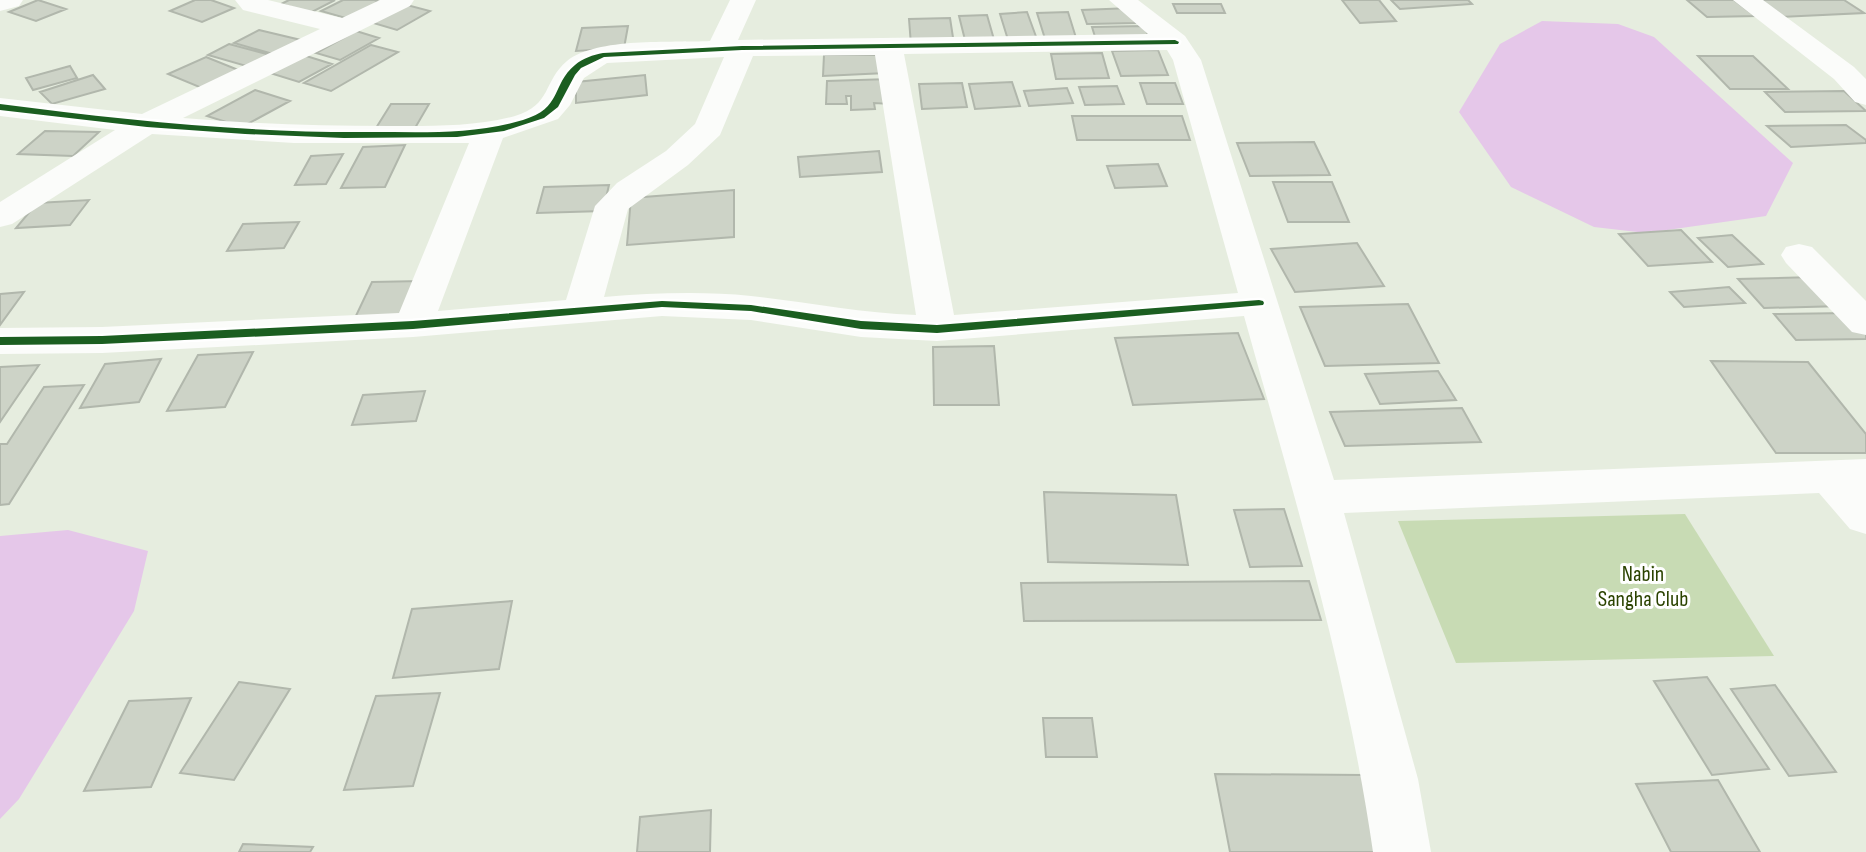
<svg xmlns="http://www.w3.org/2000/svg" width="1866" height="852" font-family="'Sofia Sans Condensed',sans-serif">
<rect width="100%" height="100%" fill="#e6eddf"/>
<path fill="#c8dbb4" d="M1685,514L1774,656L1456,663L1398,521Z"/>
<path fill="#e5c7e9" d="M1542,21L1618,24L1654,37L1793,163L1766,216L1646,233L1594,227L1511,187L1459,112L1500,44Z
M68,530L148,551L134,611L19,799L0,819V536Z"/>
<path fill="#cdd3c7" stroke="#b1b7ac" stroke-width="2" d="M38,0L66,9L36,21L9,12Z
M195,0H211L234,8L202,22L170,11Z
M289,0H335L310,13L281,4Z
M343,0H374L388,4L356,21L321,11Z
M1342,0H1379L1396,21L1360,23Z
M1391,0H1468L1472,4L1400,9Z
M1687,0H1734L1755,16L1707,17Z
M1756,0H1844L1864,13L1780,17Z
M403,4L430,11L397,30L370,22Z
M1173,4H1221L1225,13H1177Z
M1131,8L1137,23L1087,24L1082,10Z
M1027,12L1038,42L1009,43L1000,14Z
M1068,12L1077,41L1046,42L1037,13Z
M987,15L995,43L966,44L959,16Z
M950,18L954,44L911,45L909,19Z
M628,26L624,48L576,51L582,28Z
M1144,26L1150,39L1096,40L1092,27Z
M259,30L305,41L280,56L234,43Z
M356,31L379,38L340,60L316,53Z
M229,44L278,57L257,69L208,55Z
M371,45L398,52L331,91L304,83Z
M1158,50L1168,75L1121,76L1112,51Z
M1102,53L1109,78L1056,79L1051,54Z
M303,55L332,64L299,82L270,73Z
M824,55H883L886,73L823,76Z
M1698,56H1753L1788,89H1730Z
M206,57L246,73L209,91L168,74Z
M70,66L77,78L33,90L26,78Z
M93,75L105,89L52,104L40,92Z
M645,75L647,95L576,103V82Z
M890,79L891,104L874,103L875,109L851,110V96H846L847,104H826L827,81Z
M1012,82L1020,106L975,109L969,84Z
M962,83L967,107L922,109L919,84Z
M1140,83H1175L1183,104H1147Z
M1117,86L1124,104L1085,105L1079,87Z
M1067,88L1073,103L1029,106L1024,91Z
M255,90L290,101L242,127L207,116Z
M1844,91L1866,111L1785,112L1765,92Z
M391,104H429L415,128H376Z
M1072,116H1182L1190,140H1077Z
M1846,125L1866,140V143L1791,147L1767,126Z
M45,131L99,132L73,156L18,154Z
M1314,142L1330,175L1250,176L1237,143Z
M405,145L385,187L341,188L363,147Z
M879,151L882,172L800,177L798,157Z
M343,154L326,184L295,185L311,156Z
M1158,164L1167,186L1115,188L1107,166Z
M1273,182H1332L1349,222H1288Z
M609,185L603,211L537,213L544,187Z
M734,190V237L627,245L631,198Z
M89,200L70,225L16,228L37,203Z
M299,222L284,248L227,251L243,224Z
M1681,230L1712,262L1648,266L1619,234Z
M1732,235L1763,264L1728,267L1698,238Z
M1357,243L1384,286L1295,292L1271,249Z
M1815,277L1842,306L1764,308L1738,279Z
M421,281L405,319L354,320L372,282Z
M1729,287L1745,303L1684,307L1670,292Z
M24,292L0,325V294Z
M1408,304L1439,363L1325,366L1300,307Z
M1849,313L1866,332V339L1796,340L1774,314Z
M1238,333L1264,399L1133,405L1115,338Z
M994,346L999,405H934L933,347Z
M253,352L225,407L167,411L198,355Z
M161,359L139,402L80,408L105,364Z
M1711,361L1808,362L1866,434V453H1776Z
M39,365L0,422V367Z
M1438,371L1456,400L1380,404L1365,374Z
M84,385L9,504L0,505V444H7L44,387Z
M425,391L416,421L352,425L363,395Z
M1462,408L1481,442L1345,446L1330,412Z
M1044,492L1176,495L1188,565L1048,562Z
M1284,509L1302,566L1250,567L1234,510Z
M1309,581L1321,620L1024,621L1021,583Z
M512,601L499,669L393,678L412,609Z
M1707,677L1769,769L1712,775L1654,681Z
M239,682L290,689L234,780L180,773Z
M1775,685L1836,772L1789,776L1731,689Z
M440,693L413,786L344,790L376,696Z
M191,698L151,787L84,791L129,701Z
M1043,718H1092L1097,757H1046Z
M1215,774L1363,775L1384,852H1230Z
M1718,780L1760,852H1671L1636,784Z
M711,810L710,852H637L640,817Z
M243,844L313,847L310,852H239Z"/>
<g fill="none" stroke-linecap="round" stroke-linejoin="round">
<path fill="#fbfcfa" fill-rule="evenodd" d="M0,0H23L19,6L0,11Z
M235,0H268L342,18L380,0H414L410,6L183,118C252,124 320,126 389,126C431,126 474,127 515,116C552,105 543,81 567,61C597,37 672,43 710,41L730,0H756L738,40L1148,34L1109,0H1138L1185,36L1201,60L1334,480L1866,459V534L1850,529L1819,493L1344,513L1418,779L1431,852H1373C1347,671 1293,492 1244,316L937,341L861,337L751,320L662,316L413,337L102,353L0,354V328L102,327L399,313L469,143H294L152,134L12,224L0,227V202L115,130L0,116V98L142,114L320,29L243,10ZM1167,50L1173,60L1238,293L954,315L904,54ZM875,55L916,315C860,313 806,302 751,296C702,291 653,293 604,297L628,209L688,165L720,135L753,56ZM724,57L695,124L666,151L617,183L595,206L566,300L438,311L503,138L558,119L570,105L584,78L607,63Z
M1733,0H1763L1854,67L1866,79V105L1855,102L1834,79Z
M1799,244L1812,247L1866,301V335L1852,332L1786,263L1781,255L1786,247Z"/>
<g stroke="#fff" stroke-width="5">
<path id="cycleway" d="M1175,40L1179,42L1178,44L742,50L604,57L581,68L575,75L558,107L544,118L504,131L457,137L344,138L245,134L147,127L0,110V104C123,120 247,133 371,132C423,132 473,135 523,120C563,108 551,85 575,65C583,58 593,55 603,53L742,46Z
M1259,300L1263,301L1264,303L1263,305L937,333L861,329L751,311L662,307L413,329L102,344L0,345V337L102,336L413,321L662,301L751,305L861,321L937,325Z"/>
</g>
<use href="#cycleway" fill="#1b5e20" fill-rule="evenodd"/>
</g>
<g text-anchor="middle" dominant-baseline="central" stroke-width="6" stroke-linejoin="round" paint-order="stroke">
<g font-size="22" fill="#2b4300" stroke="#fff">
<text x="1643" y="574">Nabin<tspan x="1643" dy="25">Sangha Club</tspan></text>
</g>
</g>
</svg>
